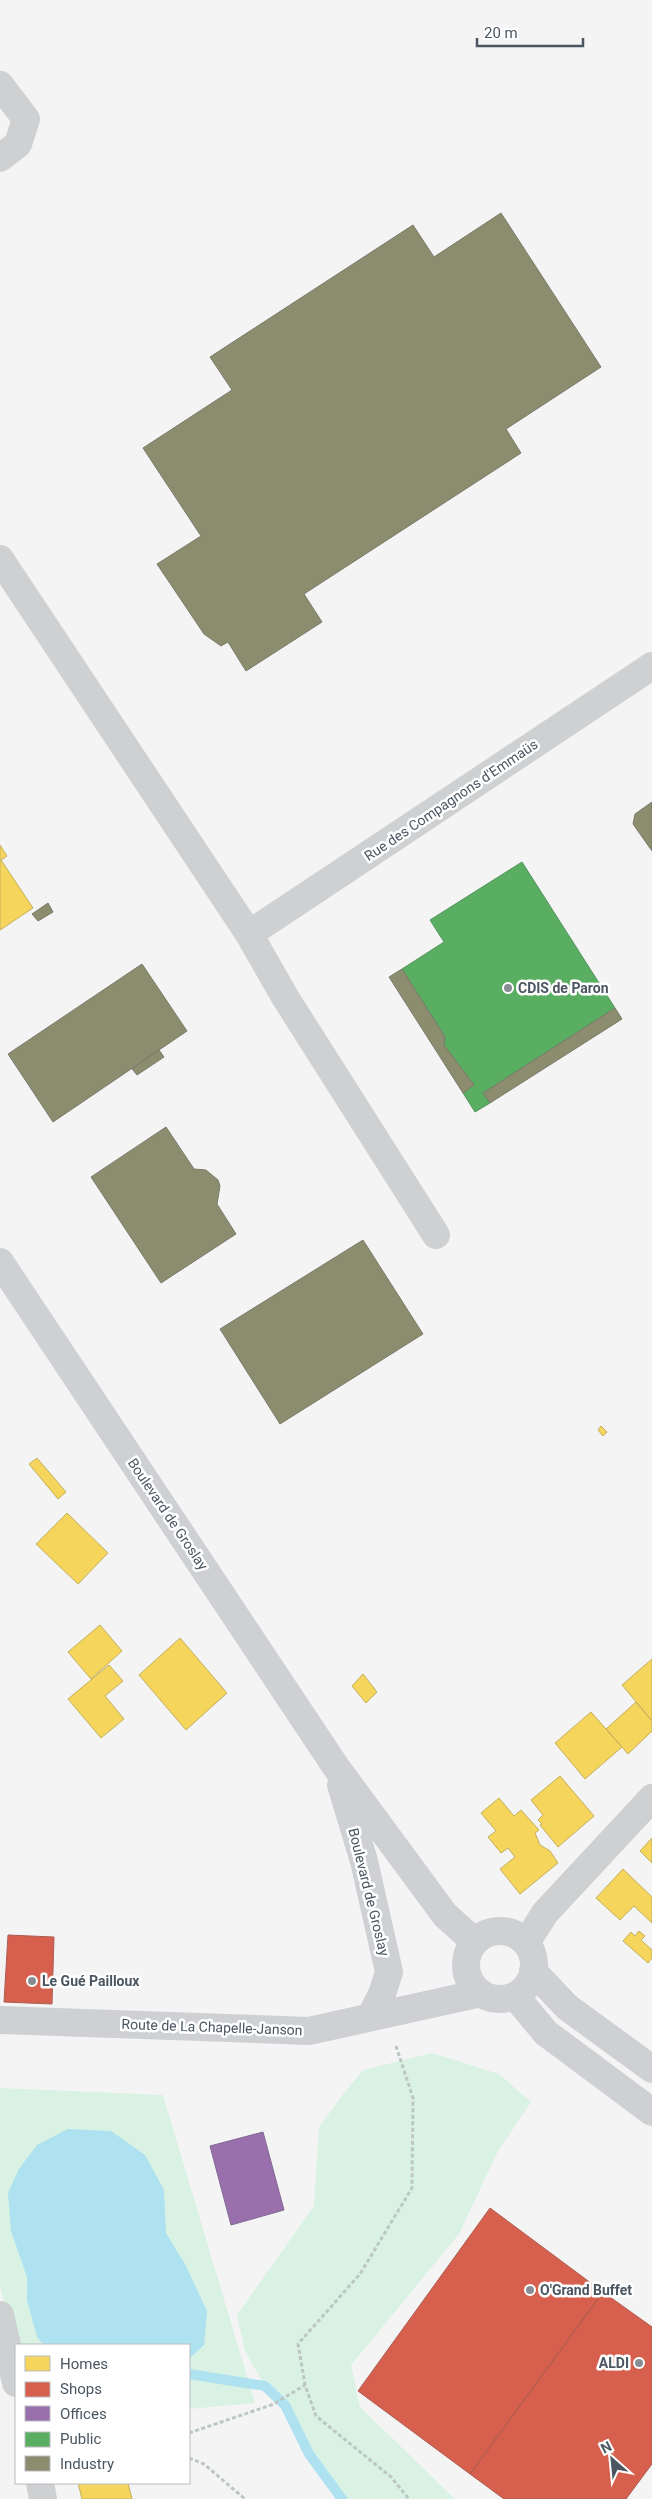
<svg xmlns="http://www.w3.org/2000/svg" width="652" height="2499" font-family="Roboto,sans-serif">
<rect width="100%" height="100%" fill="#f4f4f4"/>
<path fill="#d9f2e3" d="M432,2053L499,2074L531,2102L497,2153L459,2234L351,2365L360,2407L455,2499H342L309,2454L285,2405L265,2386L245,2351L237,2315L314,2206L319,2127L344,2093L363,2070Z
M0,2088L163,2095L255,2403L189,2409V2345H16V2351L0,2286Z"/>
<path fill="#aee2f0" d="M68,2129L111,2131L145,2155L164,2190L166,2233L186,2266L207,2311L204,2345L189,2359V2345H44L37,2337L27,2300V2277L11,2231L8,2193L19,2169L37,2145Z"/>
<path fill="#f6d55c" stroke="#c2af5e" d="M0,845L7,856L1,860L33,908L0,930Z
M601,1426L607,1432L603,1436L598,1430Z
M37,1458L66,1492L58,1499L29,1464Z
M67,1513L108,1553L78,1584L36,1544Z
M100,1625L122,1651L91,1679L68,1652Z
M180,1638L227,1693L186,1730L139,1675Z
M652,1659V1721L622,1685Z
M109,1665L123,1681L105,1696L124,1719L101,1738L68,1699Z
M363,1674L377,1692L366,1703L352,1686Z
M636,1702L652,1721V1731L628,1754L606,1729Z
M591,1712L622,1747L585,1779L555,1743Z
M560,1776L594,1816L558,1847L540,1825L542,1824L538,1820L543,1815L531,1800Z
M499,1798L514,1816L521,1810L539,1830L535,1833L540,1845L550,1851L558,1863L520,1894L500,1869L515,1857L508,1848L501,1853L488,1837L496,1831L481,1813Z
M652,1838V1863L640,1851Z
M623,1869L652,1897V1923L634,1906L620,1920L596,1898Z
M639,1931L645,1936L641,1940L652,1950V1958L648,1963L623,1941L631,1932L635,1936Z
M78,2483H128L132,2499H82Z"/>
<path fill="#d6604d" stroke="#ac5d53" d="M8,1935L54,1937L52,2004L4,2002Z
M490,2208L603,2292L470,2474L358,2391Z
M603,2292L652,2327V2464L626,2499H504L470,2474Z"/>
<path fill="#9970ab" stroke="#816895" d="M263,2132L284,2210L231,2225L210,2146Z"/>
<path fill="#5aae61" stroke="#559461" d="M522,862L615,1008L483,1093L490,1103L475,1112L463,1093L474,1085L444,1045L445,1037L402,969L444,942L430,920Z"/>
<path fill="#8c8c6e" stroke="#787c6a" d="M501,213L601,367L506,429L521,453L304,594L322,622L246,671L228,642L221,646L204,634L157,564L201,536L143,448L232,390L210,357L413,225L434,257Z
M652,802V851L633,824L635,814Z
M48,903L53,912L38,921L32,914Z
M142,964L187,1031L53,1122L8,1054Z
M402,969L445,1037L444,1045L474,1085L463,1093L389,977Z
M615,1008L622,1019L490,1103L483,1093Z
M159,1050L164,1057L137,1075L132,1069Z
M166,1127L194,1169L206,1170L218,1180L220,1186L217,1204L236,1234L161,1283L91,1177Z
M363,1240L423,1334L280,1424L220,1329Z"/>
<g fill="none" stroke-linecap="round" stroke-linejoin="round">
<path stroke="#aee2f0" stroke-width="10" d="M189,2374L265,2386L285,2405L309,2454L342,2499"/>
<path stroke="#bcc7c4" stroke-width="3" stroke-dasharray="4 2.5" stroke-linecap="butt" d="M396,2046L413,2098L412,2188L360,2274L298,2344L305,2385L316,2416L391,2477L409,2499
M189,2433L274,2404L305,2385
M189,2458L204,2464L245,2499"/>
<path stroke="#ced0d2" stroke-width="28" d="M0,85L26,119L18,144L0,158
M0,559L249,934L285,997L436,1235
M249,934L652,666
M526,1943L545,1913L652,1798
M0,2315L16,2383
M40,2483L43,2499"/>
<path stroke="#ced0d4" stroke-width="28" d="M0,1262L336,1767L445,1915L475,1942
M341,1785L364,1861L389,1972L382,1994L371,2016
M466 1965a34 34 0 1 1 68 0a34 34 0 1 1-68 0Z
M533,1971L567,2007L652,2069
M515,1996L546,2033L652,2112
M0,2020L309,2031L481,1993"/>
</g>
<g fill="#868d94" stroke="#fff" stroke-width="2">
<circle cx="508" cy="988" r="5"/>
<circle cx="32" cy="1981" r="5"/>
<circle cx="530" cy="2290" r="5"/>
<circle cx="639" cy="2363" r="5"/>
</g>
<g text-anchor="middle" dominant-baseline="central" stroke-width="5" stroke-linejoin="round" paint-order="stroke">
<g font-size="14" fill="#4a5661" stroke="#fff">
<text transform="translate(451 800) rotate(-34)">Rue des Compagnons d'Emmaüs</text>
<text transform="translate(168 1514) rotate(56)">Boulevard de Groslay</text>
<text transform="translate(369 1892) rotate(76)">Boulevard de Groslay</text>
<text transform="translate(212 2027) rotate(2)">Route de La Chapelle-Janson</text>
</g>
<g font-size="14" font-weight="bold" fill="#4a5661" stroke="#fff" text-anchor="start">
<text x="518" y="988">CDIS de Paron</text>
<text x="42" y="1981">Le Gué Pailloux</text>
<text x="540" y="2290">O'Grand Buffet</text>
<text x="629" y="2363" text-anchor="end">ALDI</text>
</g>
</g>
<rect x="15" y="2344" width="175" height="140" fill="#ffffff" stroke="#b7bbc0"/>
<rect x="25" y="2356" width="25" height="15" fill="#f6d55c" stroke="#b7bbc0"/>
<text x="60" y="2369" font-size="15" fill="#4a5661">Homes</text>
<rect x="25" y="2382" width="25" height="15" fill="#d6604d" stroke="#b7bbc0"/>
<text x="60" y="2394" font-size="15" fill="#4a5661">Shops</text>
<rect x="25" y="2406" width="25" height="15" fill="#9970ab" stroke="#b7bbc0"/>
<text x="60" y="2419" font-size="15" fill="#4a5661">Offices</text>
<rect x="25" y="2432" width="25" height="15" fill="#5aae61" stroke="#b7bbc0"/>
<text x="60" y="2444" font-size="15" fill="#4a5661">Public</text>
<rect x="25" y="2456" width="25" height="15" fill="#8c8c6e" stroke="#b7bbc0"/>
<text x="60" y="2469" font-size="15" fill="#4a5661">Industry</text>
<g transform="translate(612 2459) rotate(333)" stroke="#ffffff" stroke-width="4" paint-order="stroke">
<path d="M0-4L9 19L0 12L-9 19Z" fill="#4a5661"/>
<text y="-8" font-size="14" font-weight="bold" text-anchor="middle" fill="#4a5661">N</text>
</g>
<path d="M477 38v8h106v-8" fill="none" stroke="#4a5661" stroke-width="2.5"/>
<text x="484" y="38" font-size="15" fill="#4a5661" stroke="#ffffff" stroke-width="4" paint-order="stroke">20 m</text>
</svg>
